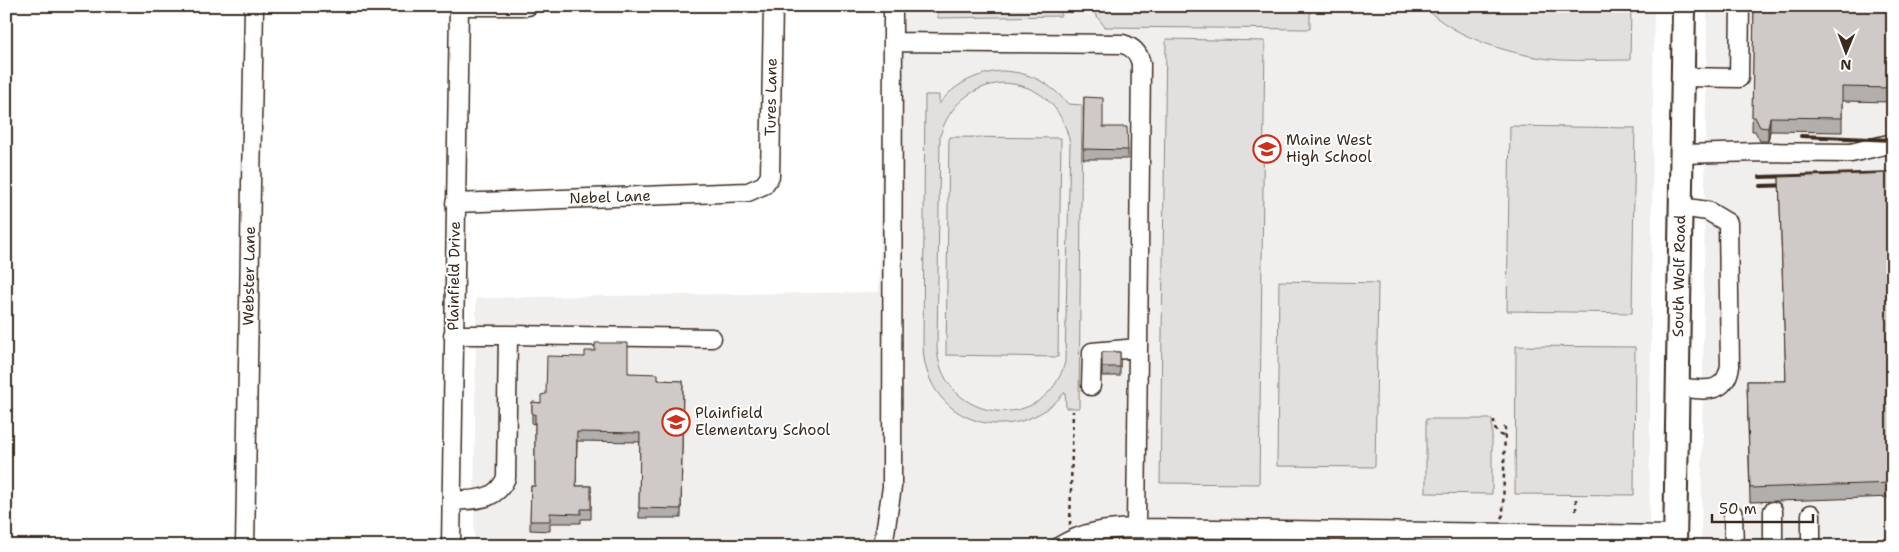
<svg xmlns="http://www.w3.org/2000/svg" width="1899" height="552" font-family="'Shantell Sans',sans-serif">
<rect width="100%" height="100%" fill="#fff"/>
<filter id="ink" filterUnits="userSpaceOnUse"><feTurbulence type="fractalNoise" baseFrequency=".02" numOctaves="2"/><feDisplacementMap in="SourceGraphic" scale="10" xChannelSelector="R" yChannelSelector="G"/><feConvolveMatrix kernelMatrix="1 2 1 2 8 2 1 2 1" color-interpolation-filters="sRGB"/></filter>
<g filter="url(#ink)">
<path fill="#f1efee" d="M884,6H1654L1649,546H474L476,298L879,292Z
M1707,6H1893V546H1701Z"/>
<path fill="#e2e0de" stroke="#8e857e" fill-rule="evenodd" d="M938,6H1061V16L938,18Z
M1091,6H1310V29L1105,27L1091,9Z
M1424,6H1631L1630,60C1607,60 1583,61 1560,60C1518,57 1452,38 1424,6Z
M1166,39L1265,41L1259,484L1160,483Z
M1002,71C1030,72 1050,83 1068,104L1082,105L1079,408H1066L1065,392C1017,450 926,426 923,347L925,95H939V104C954,84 977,73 1002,71ZM1003,83C1041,85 1062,107 1070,143L1065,362C1046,435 943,424 937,349L940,136C949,105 971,86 1003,83Z
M1510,126L1635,128L1632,313L1507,311Z
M949,137L1061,138L1058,357L946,355Z
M1279,281L1378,283L1375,467L1277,466Z
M1516,346L1635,347L1634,495L1515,494Z
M1426,419H1492V494L1426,493Z"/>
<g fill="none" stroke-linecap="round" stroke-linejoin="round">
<g stroke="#3b2a1e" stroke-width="21">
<path id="minor" d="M459,6H528
M893,42L1123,44C1133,47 1139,53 1141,64L1138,348L1092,352L1091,386
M1682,77L1739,78L1740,6
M1681,154L1759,152L1851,153L1893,143
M455,203L748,192L764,185L770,176L773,6
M508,335L712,338
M1677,387C1701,389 1725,397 1730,366L1728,223L1708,211L1680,207
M452,501C476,499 495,502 506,478L508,335H453
M1733,514L1734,546
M1136,528L1138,348
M245,546L254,6
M451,546L459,6
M883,546L892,487L893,6
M1060,546C1084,531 1108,529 1136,528L1675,535
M1773,546V511
M1811,546V514"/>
</g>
<g stroke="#3b2a1e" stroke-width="26">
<path id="major" d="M1675,546L1684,6"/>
</g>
<path stroke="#3b2a1e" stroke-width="2.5" stroke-dasharray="4 4" stroke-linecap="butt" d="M1494,420C1494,428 1496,435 1504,436
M1576,511V495
M1501,518L1503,515L1505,425
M1070,525L1073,411"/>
<use href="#minor" stroke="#fff" stroke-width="18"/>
<use href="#major" stroke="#fff" stroke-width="22"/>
<path stroke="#3b2a1e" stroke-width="4" d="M1801,136L1893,140
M1760,177L1893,173
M1760,186L1793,185"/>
</g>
<path fill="#b2aeab" stroke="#3b2a1e" d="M1754,6H1893V102L1842,101V132L1770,131L1768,141H1760L1755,131H1752Z
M1084,97L1103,127L1128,150V159H1083Z
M1893,173V497L1750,502L1747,381H1786L1779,177Z
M1102,352H1120V376H1102Z
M628,373L658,380L683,381L681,518H639L640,442L577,441L576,486H591V519H581V523H550V531L530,530L531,486H535V423L532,424V402L541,403Z"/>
<path fill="#918d8b" stroke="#3b2a1e" d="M1770,117V131L1768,141V128Z"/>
<path fill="#cfcac7" stroke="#3b2a1e" d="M1754,6H1893V88L1842,87V118L1770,117L1768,128L1760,127L1755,117H1752Z
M1084,97L1103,98V127H1127L1128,150L1083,149Z
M1893,173V483L1750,488L1747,381H1786L1779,177Z
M595,343H628V373L658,374V380L683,381L681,509L639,508L640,433L577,432L576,486H591V509H581V514L550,513V521H530L531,486H535V414H532V402L541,403V395L546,394L547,356L585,357V351H595Z
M1102,352H1120V367H1102Z"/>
</g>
<defs>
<g id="school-ring" transform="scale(1.4375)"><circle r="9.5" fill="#fff" stroke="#c8321e" stroke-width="1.5"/><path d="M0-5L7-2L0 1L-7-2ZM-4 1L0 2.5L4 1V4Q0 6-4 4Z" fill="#c8321e"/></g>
</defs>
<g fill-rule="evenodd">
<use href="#school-ring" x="1267" y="149"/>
<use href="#school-ring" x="676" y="422"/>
</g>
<g text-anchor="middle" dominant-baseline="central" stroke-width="4" stroke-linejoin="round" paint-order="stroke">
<g font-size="15" fill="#3b2a1e" stroke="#fff">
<text transform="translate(771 97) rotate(-89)">Tures Lane</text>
<text transform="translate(610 197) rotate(-2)">Nebel Lane</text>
<text transform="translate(249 276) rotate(-89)">Webster Lane</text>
<text transform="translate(454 276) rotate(-89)">Plainfield Drive</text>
<text transform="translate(1679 276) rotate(-89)">South Wolf Road</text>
</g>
<g font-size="15" fill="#3b2a1e" stroke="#fff" text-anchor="start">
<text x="1286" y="140">Maine West<tspan x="1286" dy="17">High School</tspan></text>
<text x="695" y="413">Plainfield<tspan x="695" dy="17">Elementary School</tspan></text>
</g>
</g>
<rect width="1899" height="552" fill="none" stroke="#fff" stroke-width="25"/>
<rect x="12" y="12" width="1874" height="527" fill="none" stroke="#3b2a1e" stroke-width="2" filter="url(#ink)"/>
<g transform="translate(1846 52) rotate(181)" stroke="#ffffff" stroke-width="4" paint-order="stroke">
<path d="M0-4L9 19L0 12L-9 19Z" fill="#3b2a1e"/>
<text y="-8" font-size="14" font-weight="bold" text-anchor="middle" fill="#3b2a1e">N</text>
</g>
<path d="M1712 514v8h101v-8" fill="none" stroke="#3b2a1e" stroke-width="2.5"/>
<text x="1719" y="514" font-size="15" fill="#3b2a1e" stroke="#ffffff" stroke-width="4" paint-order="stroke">50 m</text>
</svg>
